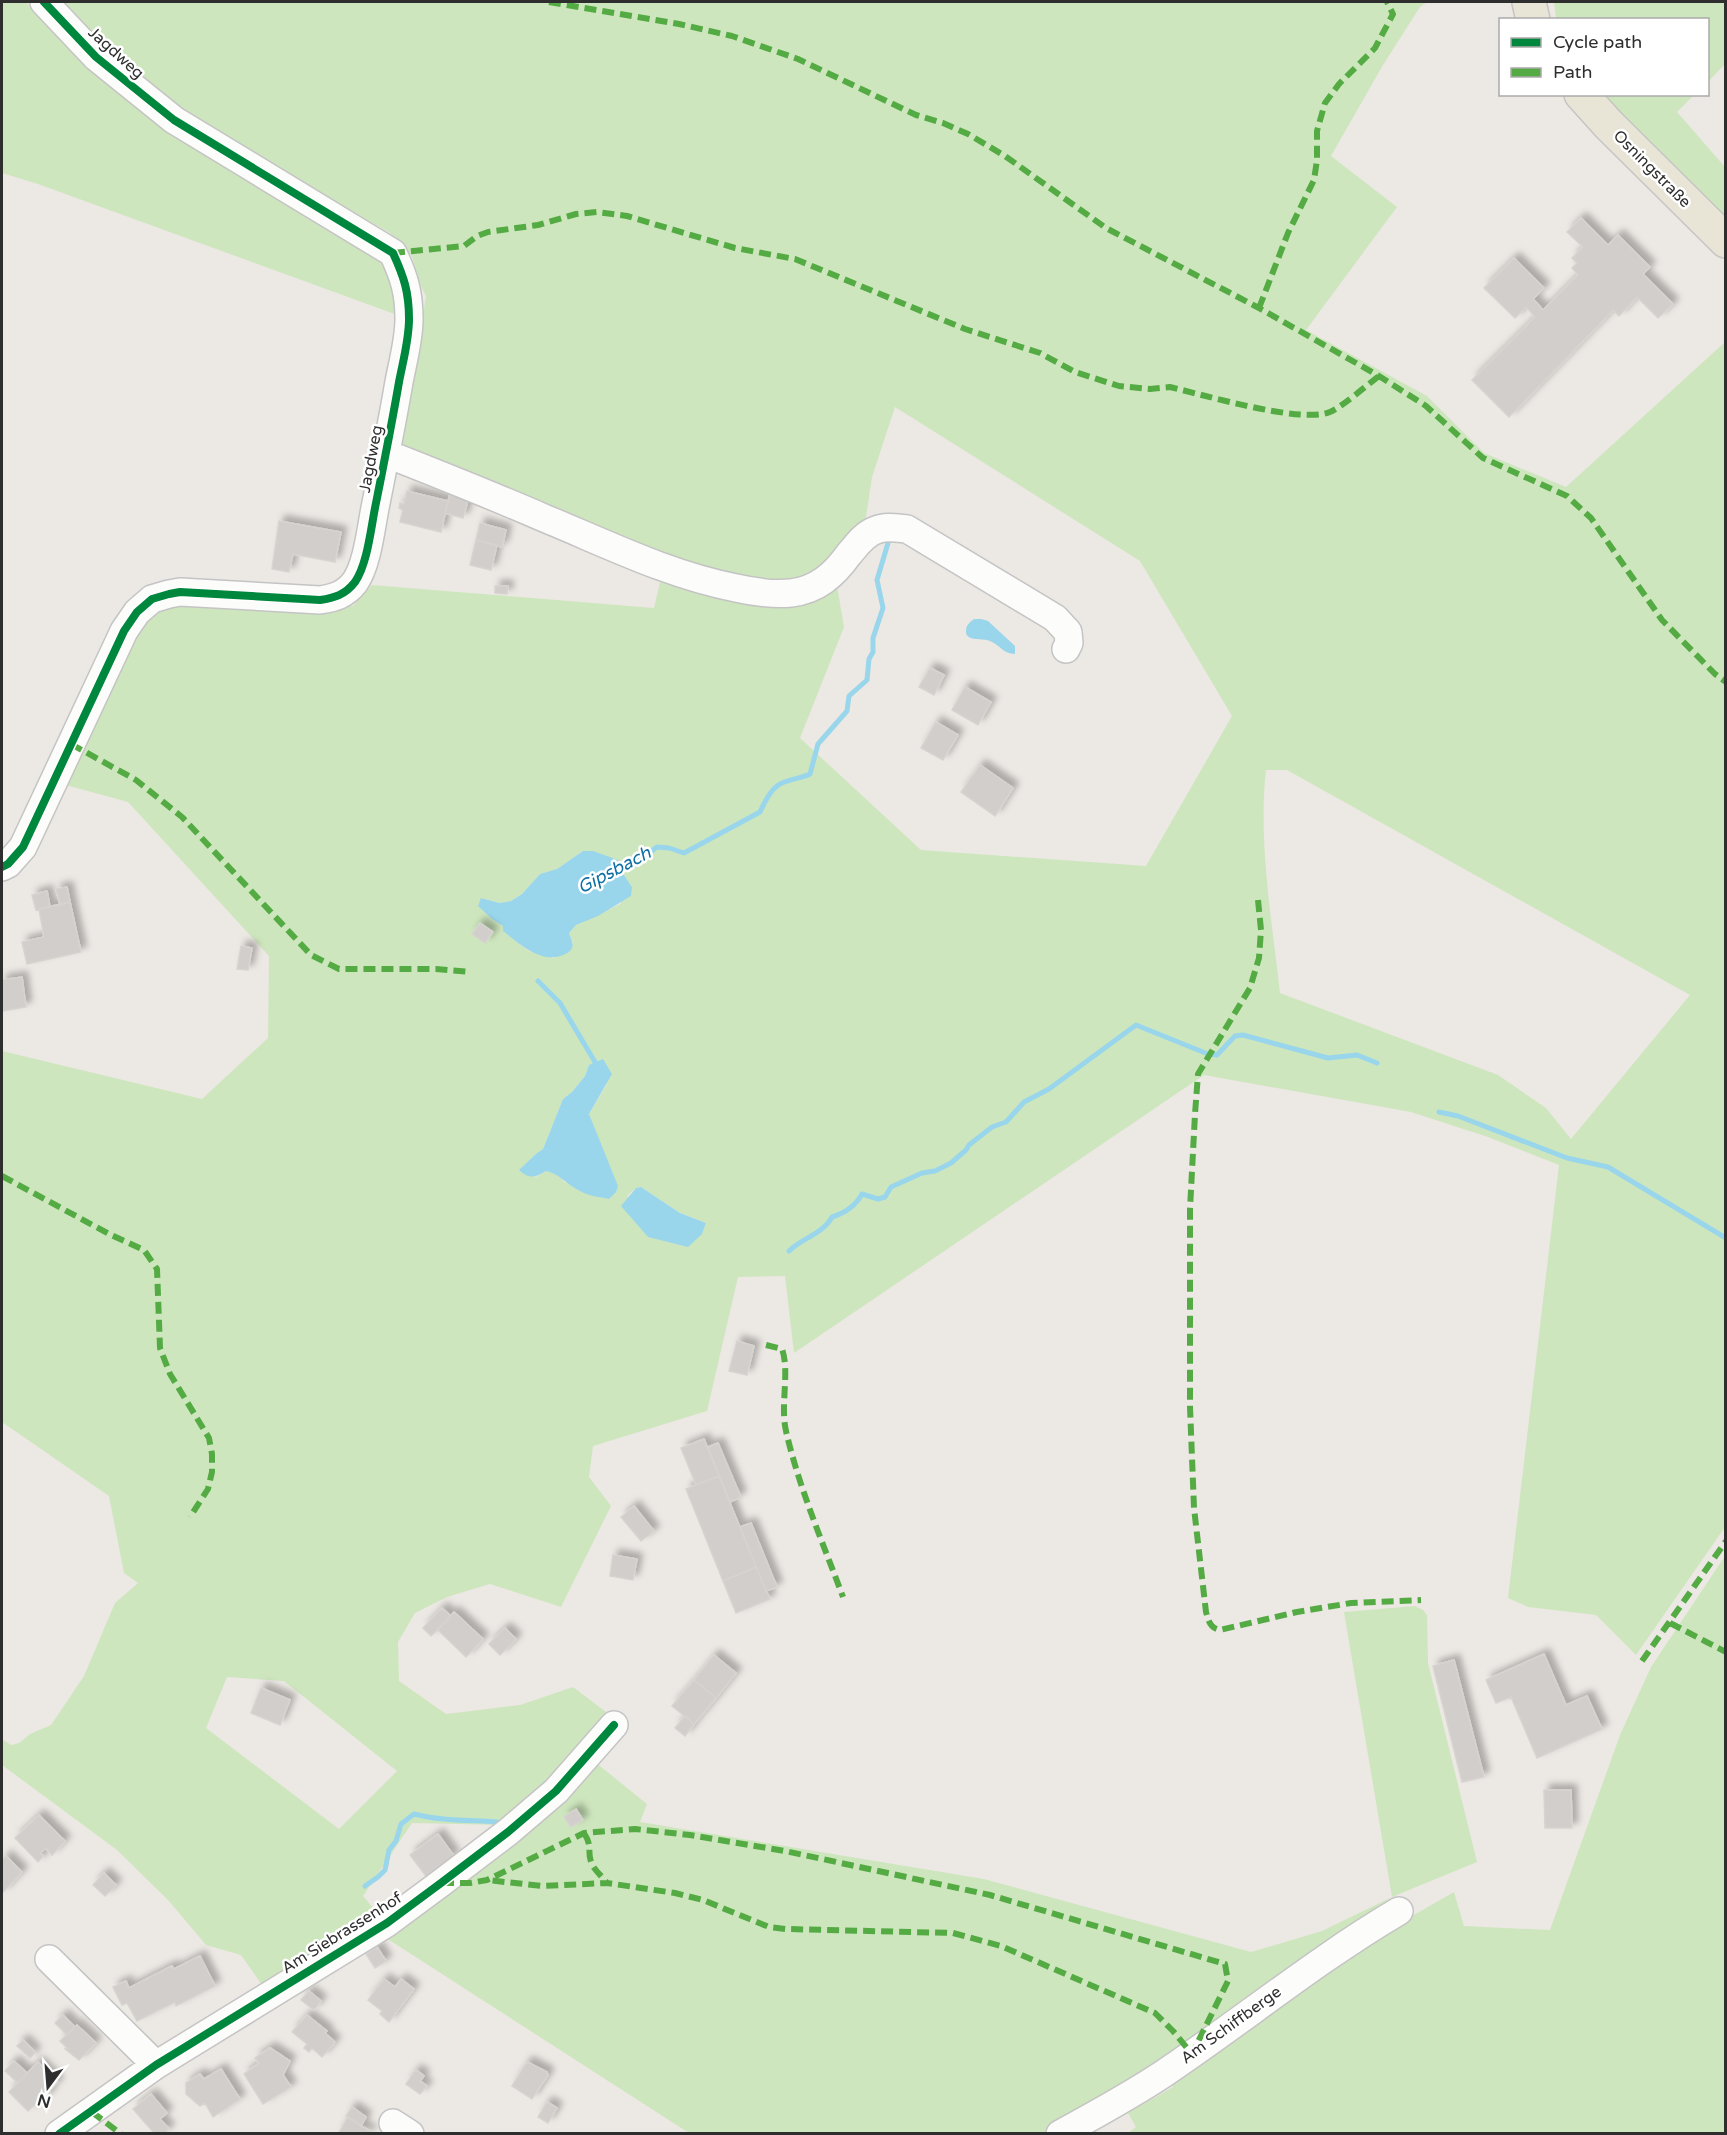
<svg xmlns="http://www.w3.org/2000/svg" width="1727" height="2135" font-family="'Varela Round',sans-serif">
<defs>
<filter id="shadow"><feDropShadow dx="5.5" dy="-5.5" stdDeviation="3" flood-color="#0004"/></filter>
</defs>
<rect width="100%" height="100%" fill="#ece8e4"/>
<path fill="#cee6be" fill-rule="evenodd" d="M2,2H26L62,38L372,252L392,278L400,316L38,184L2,173Z
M61,2H1427L1420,7L1383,65L1331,156L1397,207L1306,330L1427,396L1484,453L1566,487L1725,342V1527L1636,1655L1596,1615L1528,1607L1508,1598L1559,1165L1488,1137L1411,1112L1204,1075L794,1353L785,1276L738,1277L707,1411L593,1446L589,1477L611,1506L561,1607L490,1584L447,1597L415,1613L398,1642L399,1681L446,1714L520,1705L573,1687L610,1715L502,1825L412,1823L363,1896L381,1917L262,1985L241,1955L206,1945L169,1901L117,1850L2,1765V1739L11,1745L19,1743L30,1734L51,1725L84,1676L115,1603L138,1583L124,1573L109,1496L2,1422V1051L202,1099L268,1038L269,956L128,802L62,784L150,610L175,605L287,609L353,606L372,585L654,608L660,582L690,591L768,604L837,586L844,627L800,738L921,850L1146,866L1232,716L1140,561L895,407L872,477L866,517L825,573L798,583L712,574L402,449L426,296L419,282L412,256L390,233L175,109L70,15ZM1266,770H1287L1690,995L1571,1139L1546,1108L1498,1075L1280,993C1272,921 1258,842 1266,770ZM583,851L618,860L620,869L632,887L620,904L576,925L569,933L573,943L554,958L529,951L503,931V926L492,919L481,898L501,903L511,901L522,894L540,874L557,869ZM589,1065L607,1084L589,1114L602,1149L565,1183L558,1174L546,1171L536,1177L520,1170L537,1153L543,1149L563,1099L572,1092L585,1076ZM641,1187L680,1213L706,1223L702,1234L627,1196L636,1188ZM227,1677L284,1681L397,1771L339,1829L206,1728Z
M1554,2H1725V64L1708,82V20L1556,19Z
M1603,95H1694L1677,112L1725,167V221L1609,103Z
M1725,1556V2133L1127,2134L1136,2127L1128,2113L1173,2087L1169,2079L1363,1944L1454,1892L1464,1926L1550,1930L1620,1735L1651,1667Z
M1415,1606L1423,1610L1427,1615L1428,1663L1477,1862L1392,1897L1309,1954L1148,2077L1047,2128L1052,2133H689L383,1936L595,1762L647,1804L640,1822L984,1879L1251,1952L1322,1931L1392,1897L1344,1612Z"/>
<path fill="#99d6ec" d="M974,619H981L988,621L1015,646V654C1003,654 1000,645 990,641C983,638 965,642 966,631C966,625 970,622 974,619Z
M583,851H593L618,860L620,869L632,887L631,896L598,916L576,925L569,933C572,941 576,948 567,953C544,967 520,944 503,931V926L492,919L478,906L481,898L500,903L511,901L522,894L540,874L557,869Z
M603,1059L612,1074L589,1114L618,1186L616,1192L609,1199C600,1197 588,1196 580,1191C567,1185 560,1174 546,1171C535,1178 529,1179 519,1170L537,1153L543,1149L563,1099L572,1092L585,1076L589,1065Z
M641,1187L680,1213L706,1223L702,1234L688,1247L648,1237L621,1206L636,1188Z"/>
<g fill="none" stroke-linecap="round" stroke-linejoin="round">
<path stroke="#99d6ec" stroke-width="5" d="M615,872L644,857L657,847L669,848L684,853L760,812C764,803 769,792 777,786C785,779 801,779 810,774L818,744L847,711L849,696L867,680L869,659L873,652V638L883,608L877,580L888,543
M538,981L560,1003L595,1062V1069
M1439,1112L1458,1116L1567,1158L1608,1167L1726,1238
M789,1251C802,1238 823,1234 832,1217C845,1213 856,1205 862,1194L878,1199L885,1197L891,1187L922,1173L935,1171L951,1163L966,1150L969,1145L992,1127L1006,1122L1024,1102L1049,1089L1136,1025L1208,1054L1217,1055L1235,1036L1243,1035L1328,1058L1357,1055L1377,1063
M365,1886L378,1877L385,1870L389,1850L396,1841L401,1824L414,1814C441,1821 469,1820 497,1822"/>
</g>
<path fill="#d1cecb" stroke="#d7d4d0" stroke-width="1.5" filter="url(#shadow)" d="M1581,218L1608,245L1618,235L1650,267L1643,274L1673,304L1658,318L1637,297L1619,316L1613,310L1509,417L1472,380L1535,317L1526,307L1515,318L1484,288L1514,258L1544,288L1533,299L1543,310L1578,275L1572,268L1577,263L1572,258L1583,247L1567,232Z
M407,491L448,501L441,532L400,522L403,510L399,508L400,503L404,504Z
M450,494L468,500L463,518L445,513Z
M279,521L341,532L335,562L293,554L289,572L272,569Z
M480,523L506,530L502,547L476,540Z
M476,540L497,545L491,570L470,565Z
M495,586H508L507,594L495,593Z
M930,668L944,675L934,695L919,687Z
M965,687L991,702L978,725L952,710Z
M936,722L958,735L943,760L921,748Z
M980,765L1013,788L995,816L961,792Z
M67,887L70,902L60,905L56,889Z
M47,891L50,907L36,910L32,895Z
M70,902L81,952L27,964L22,942L44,937L39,909Z
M480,923L493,932L485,943L472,934Z
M241,946L252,948L248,970L237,969Z
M22,977L26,1007L2,1011V980Z
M737,1341L754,1346L747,1375L729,1371Z
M704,1439L719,1476L696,1485L681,1448Z
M718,1443L740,1495L739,1498L730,1502L708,1447Z
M719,1476L756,1567L723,1581L686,1489Z
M634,1506L654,1531L641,1541L621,1517Z
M751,1523L777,1587L766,1591L740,1527Z
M613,1555L637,1559L633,1580L610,1576Z
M756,1567L770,1599L736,1613L723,1581Z
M442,1608L451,1616L431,1636L423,1628Z
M454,1612L483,1639L466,1657L438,1630Z
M505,1628L516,1639L500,1655L489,1644Z
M1544,1654L1566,1705L1587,1696L1602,1729L1537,1758L1511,1697L1496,1703L1486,1680Z
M714,1655L736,1673L716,1698L694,1680Z
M1454,1660L1484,1777L1462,1782L1433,1666Z
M694,1680L716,1698L694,1724L672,1706Z
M261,1688L290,1700L280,1725L251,1713Z
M685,1716L694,1724L685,1736L675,1728Z
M1544,1790H1571L1572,1828H1545Z
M576,1809L583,1820L571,1827L564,1817Z
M39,1815L65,1841L52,1855L46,1848L40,1853L43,1856L38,1862L15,1838Z
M438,1834L454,1856L426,1876L410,1855Z
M6,1856L22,1872L2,1893V1860Z
M104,1873L116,1885L105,1896L93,1885Z
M377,1947L386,1961L375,1968L366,1954Z
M200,1956L215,1986L176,2006L175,2002L137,2021L127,2003L122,2005L113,1987L126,1981L129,1988L172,1966L174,1969Z
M384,1979L395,1987L401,1979L414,1989L389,2022L380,2014L382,2011L368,2000Z
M309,1991L321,2001L314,2010L301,2000Z
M63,2015L75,2027L67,2035L55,2023Z
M307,2015L327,2031L325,2033L335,2042L322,2057L312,2048L309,2052L304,2048L307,2044L292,2032Z
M77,2025L96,2043L79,2060L65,2049L67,2048L60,2041Z
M23,2040L35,2052L30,2058L17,2046Z
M270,2048L290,2061L283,2075L291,2087L263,2104L244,2074L259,2063L255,2058Z
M14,2061L27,2073L18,2083L5,2071Z
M38,2062L58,2082L50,2090V2093L45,2098H42L28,2111L9,2092Z
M527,2062L547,2072L548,2075L532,2099L512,2086Z
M221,2069L240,2099L213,2117L205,2103L200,2106L186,2094V2083L200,2074L204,2079Z
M416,2070L424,2076L420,2081L427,2086L420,2094L406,2084Z
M151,2094L167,2113L160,2119L169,2129L163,2134H155L133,2109Z
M547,2102L557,2108L548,2123L538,2117Z
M352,2107L366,2117L361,2126L346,2116Z
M348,2117L371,2132L370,2134H338Z"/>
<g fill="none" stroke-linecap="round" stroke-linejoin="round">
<g stroke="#c5c4c5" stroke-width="30">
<path id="minor" d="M386,456L400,459C448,478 496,497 544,518C607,544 669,575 736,588C754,592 772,595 791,593C817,590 834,575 849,554C857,545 864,534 876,530C886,526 896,528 907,529L1055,618L1068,632L1069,643L1066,649
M2,867L8,864L23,847L124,631L137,612L152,599L169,594L180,592L320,600C334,598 345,595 355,582C368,563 371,526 376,503C384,463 392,423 399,382C403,361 409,340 409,319C409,292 404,277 393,253L174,120L96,57L44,2
M49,1959L156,2065
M393,2123L410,2134
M59,2134L156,2065L387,1923L441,1883L508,1832L556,1791L614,1725
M1060,2134C1095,2115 1130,2096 1163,2074C1242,2021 1316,1960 1399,1911"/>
</g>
<g stroke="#c6c5c4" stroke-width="36">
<path id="major" d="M1529,2L1533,20
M1581,94L1608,124L1726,241"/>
</g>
<use href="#minor" stroke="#fcfcfb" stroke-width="27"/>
<use href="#major" stroke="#e8e4d6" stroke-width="33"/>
<path stroke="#54ab44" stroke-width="6" stroke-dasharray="12 6" stroke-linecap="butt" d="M549,2L679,24L732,36L798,59L916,115L943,123L968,134L1005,156L1106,228L1259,308L1379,376L1426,406L1483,458L1567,496L1591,518L1662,620L1715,674L1726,682
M393,253L464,246L477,236L488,232L538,225L576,214L597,212L627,216L735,248L795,259L965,329L1040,353L1075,372L1119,386L1150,389L1170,387C1204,395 1301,424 1330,412C1342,407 1367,385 1379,376
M1259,308L1288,233L1314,180L1317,160V131L1325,103L1339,84L1375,48L1393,14L1387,2
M71,744L136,780L182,817L311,955L339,969H436L470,972
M1258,900L1261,930L1259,958L1250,988L1198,1074L1195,1114L1190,1209V1407L1194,1508L1206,1612C1209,1622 1210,1628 1220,1630L1297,1612L1351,1603L1421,1600
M2,1176L111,1235L144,1250L157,1269L160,1348L170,1374L209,1438L212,1454V1472L208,1489L190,1517
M766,1345L782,1349C790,1371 780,1406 786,1431C799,1488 823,1543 843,1597
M1670,1623L1726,1652
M1642,1661L1726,1541
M584,1833C593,1847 587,1850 591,1862C594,1870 602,1876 607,1883
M442,1883H470L487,1880L584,1833L635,1829L690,1835L785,1851L990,1895L1225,1964L1228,1981L1192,2054L1173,2031L1155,2013L1001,1946L953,1933L786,1929L769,1927L703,1900L675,1893L607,1883L542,1886L487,1880
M92,2112L121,2134"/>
<g stroke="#fff" stroke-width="11">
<path id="cycleway" d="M2,867L8,864L23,847L124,631L137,612L152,599L169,594L180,592L320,600C334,598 345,595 355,582C368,563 371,526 376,503C384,463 392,423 399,382C403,361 409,340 409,319C409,292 404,277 393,253L174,120L96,57L44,2
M59,2134L156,2065L387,1923L441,1883L508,1832L556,1791L614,1725"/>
</g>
<use href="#cycleway" stroke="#00873e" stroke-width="8"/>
</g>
<g text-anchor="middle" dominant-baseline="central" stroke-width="5" stroke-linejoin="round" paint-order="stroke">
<g font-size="16" fill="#2e2e2e" stroke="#fff">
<text transform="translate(116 53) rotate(42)">Jagdweg</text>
<text transform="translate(1652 169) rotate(45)">Osningstraße</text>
<text transform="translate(371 459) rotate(-79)">Jagdweg</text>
<text transform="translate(342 1933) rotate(-32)">Am Siebrassenhof</text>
<text transform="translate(1231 2025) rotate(-36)">Am Schiffberge</text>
</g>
<g font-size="18" font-style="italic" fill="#0d6fa3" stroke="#fff">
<text transform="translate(614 870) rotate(-28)">Gipsbach</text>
</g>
</g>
<rect width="1727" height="2135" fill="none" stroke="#2e2e2e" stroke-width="6"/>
<rect x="1499" y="18" width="210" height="78" fill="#ffffff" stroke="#ababab" stroke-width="1.5"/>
<rect x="1511" y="38" width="30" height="9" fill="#00873e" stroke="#ababab" stroke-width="1.5"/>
<text x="1553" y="48" font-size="18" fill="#2e2e2e">Cycle path</text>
<rect x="1511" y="68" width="30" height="9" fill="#54ab44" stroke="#ababab" stroke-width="1.5"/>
<text x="1553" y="78" font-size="18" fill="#2e2e2e">Path</text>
<g transform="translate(48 2087) rotate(196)" stroke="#ffffff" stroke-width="4.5" paint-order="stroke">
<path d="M0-4.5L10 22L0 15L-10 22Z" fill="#2e2e2e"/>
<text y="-9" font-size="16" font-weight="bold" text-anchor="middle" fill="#2e2e2e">N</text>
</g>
</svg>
